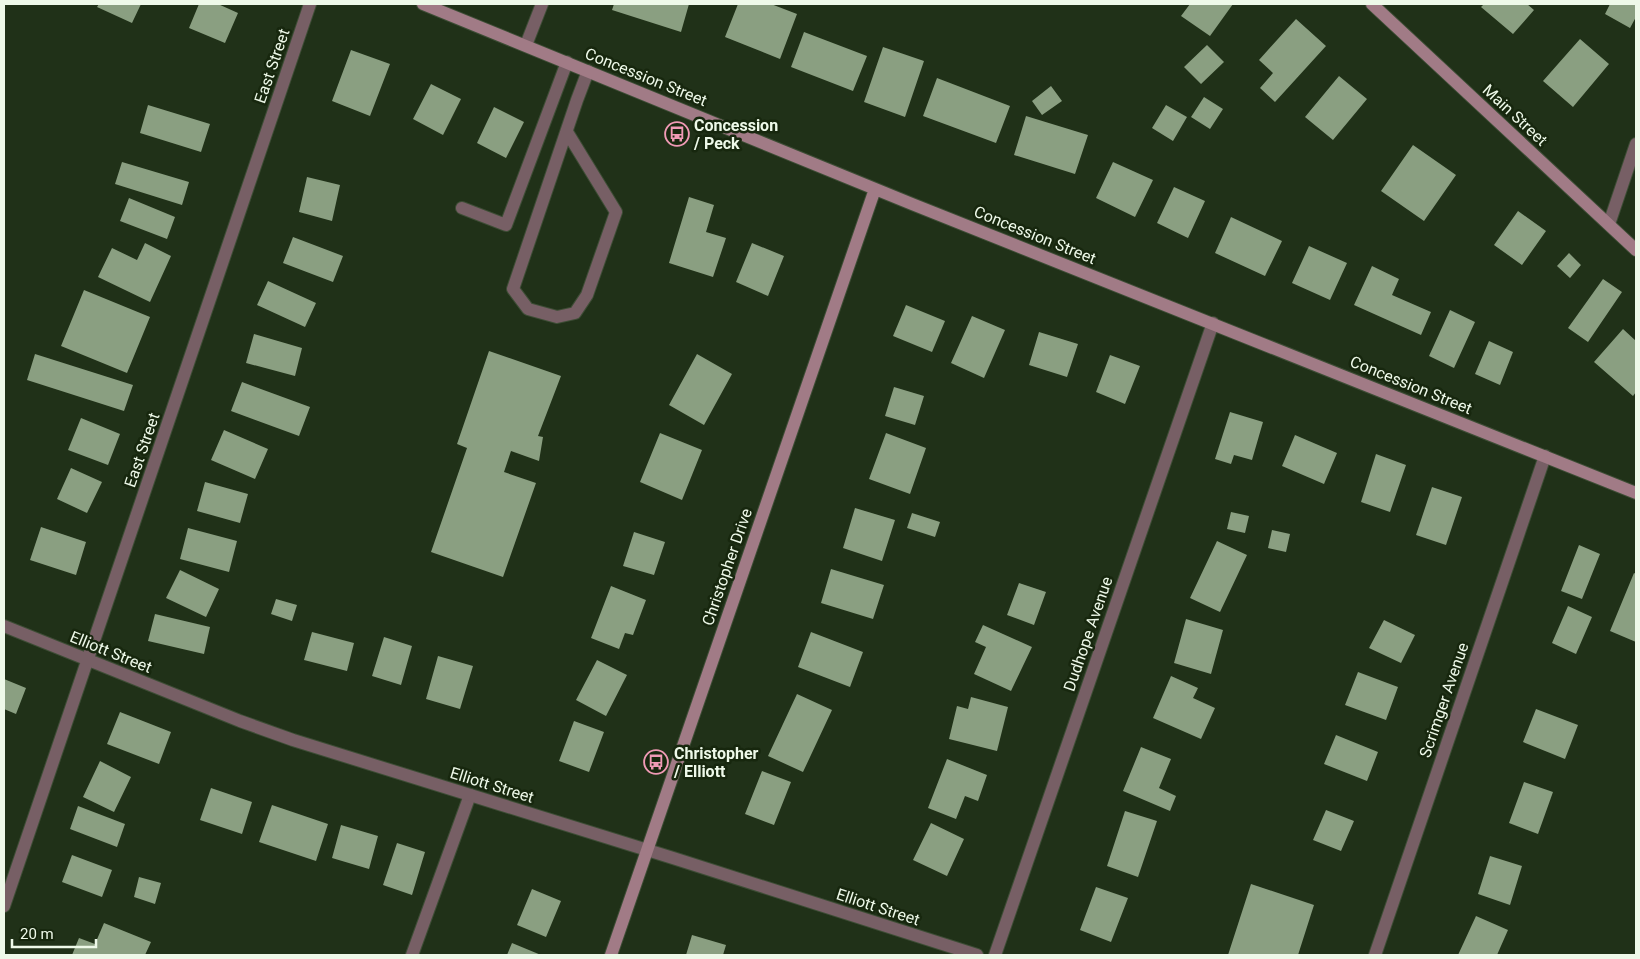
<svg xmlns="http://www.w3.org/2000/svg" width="1640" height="959" font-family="Roboto,sans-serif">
<rect width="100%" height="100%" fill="#203118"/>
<path fill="#8a9f81" d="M99,4H141L132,23L97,7Z
M199,4H218L238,13L225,43L189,28Z
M614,4H689L681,32L612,10Z
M738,4H771L797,14L780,59L725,37Z
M1190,4H1233L1210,36L1181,16Z
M1484,4H1527L1534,10L1513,34L1481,7Z
M1610,4H1636V17L1630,28L1605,14Z
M1296,19L1326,46L1275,102L1260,88L1273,73L1259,60Z
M804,32L867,56L853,91L791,67Z
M1580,39L1609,64L1573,107L1543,81Z
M1207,45L1224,62L1201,84L1184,67Z
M883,47L924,61L905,117L864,102Z
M351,50L390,64L370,116L332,101Z
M1339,76L1367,99L1333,140L1305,117Z
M937,78L1010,106L996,143L923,116Z
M431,84L461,99L443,135L413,119Z
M1051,86L1062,101L1042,115L1032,101Z
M1204,97L1223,109L1210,129L1191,117Z
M148,105L210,124L201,152L140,133Z
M1166,105L1187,117L1173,141L1152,128Z
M494,107L524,122L506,158L477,143Z
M1026,116L1088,135L1075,174L1014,155Z
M1413,145L1456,175L1424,221L1381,191Z
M122,162L189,182L182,205L115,184Z
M1113,162L1153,180L1135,217L1096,198Z
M307,177L340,185L332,221L299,212Z
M1174,187L1205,201L1188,238L1157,223Z
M689,197L714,205L706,232L726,238L713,277L669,263Z
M129,198L175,217L167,239L120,221Z
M1518,211L1546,231L1522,265L1494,245Z
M1231,217L1282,241L1265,276L1215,253Z
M293,237L343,256L333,282L283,263Z
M145,243L171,256L150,302L98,277L112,248L137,260Z
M752,243L784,256L768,296L736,282Z
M1309,246L1347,263L1330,300L1292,283Z
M1569,253L1581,265L1570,278L1557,266Z
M1372,266L1399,279L1392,295L1431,312L1421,335L1354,305Z
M1603,279L1622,292L1588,342L1568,328Z
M268,281L316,303L305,327L257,305Z
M84,290L150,317L127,373L61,346Z
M906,305L945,321L932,352L893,336Z
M1450,310L1475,322L1454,368L1429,356Z
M972,316L1005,330L984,378L951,363Z
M1623,329L1636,341V392L1633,396L1594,362Z
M1039,332L1078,344L1067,377L1029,365Z
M254,334L302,348L295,376L246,363Z
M1489,341L1513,352L1500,385L1475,374Z
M489,351L561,376L538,436L543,437L539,461L511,451L504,472L536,483L503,577L431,552L467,448L457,444Z
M35,354L133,385L124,411L27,380Z
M697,354L732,374L704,425L669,405Z
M1110,355L1140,366L1125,404L1096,392Z
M242,382L310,407L299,436L231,411Z
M894,387L924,396L915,425L885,416Z
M1230,412L1263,422L1252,460L1234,455L1231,464L1215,459Z
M81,418L120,434L108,465L68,450Z
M224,430L268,449L255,479L211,460Z
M660,433L702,450L682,500L640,482Z
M886,433L926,448L910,494L869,479Z
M1295,435L1337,453L1324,484L1282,466Z
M1376,454L1406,465L1390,512L1361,502Z
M71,468L102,482L87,513L57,499Z
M205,482L248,494L240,523L197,511Z
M1432,487L1462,497L1446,545L1416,535Z
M855,508L895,520L882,561L843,548Z
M1231,512L1249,516L1245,533L1227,529Z
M912,513L940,522L935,537L907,528Z
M41,527L86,542L76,575L30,560Z
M188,528L237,541L229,572L180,559Z
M1272,530L1290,534L1286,552L1268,548Z
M634,532L665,542L654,575L623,566Z
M1217,541L1247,555L1220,612L1190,598Z
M1579,545L1600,554L1582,599L1561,591Z
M831,569L884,585L873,619L821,603Z
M180,570L219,589L206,617L166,598Z
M1634,573L1636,574V642L1610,631Z
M1019,583L1046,592L1034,625L1007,615Z
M611,586L646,600L633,635L625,633L619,649L591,638Z
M276,599L297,605L292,621L271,614Z
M1568,606L1592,617L1576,654L1552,643Z
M155,614L210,627L204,654L148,641Z
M1186,619L1223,630L1211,674L1174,663Z
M1384,620L1415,635L1401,663L1369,648Z
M983,625L1032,647L1011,691L974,674L986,647L975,642Z
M312,632L354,643L347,671L304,660Z
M811,632L863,652L850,687L798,667Z
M384,637L412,646L401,685L372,676Z
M438,656L473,666L460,709L426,699Z
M597,660L627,675L606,716L576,700Z
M1358,672L1398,687L1386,720L1345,705Z
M1171,676L1198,688L1193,698L1215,708L1201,739L1153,718Z
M4,679L26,688L16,714L4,709Z
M797,694L832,710L803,772L768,756Z
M971,697L1008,707L997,751L949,739L957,706L968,709Z
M1536,709L1578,725L1565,759L1523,742Z
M120,712L171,732L159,764L107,744Z
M574,721L604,732L589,772L559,761Z
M1336,735L1378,752L1367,781L1324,764Z
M1141,747L1171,759L1159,788L1176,796L1170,811L1123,791Z
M947,759L987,775L978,801L965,796L956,819L928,808Z
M100,761L131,777L114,812L83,797Z
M762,771L791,782L774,825L745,814Z
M1524,782L1553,792L1538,834L1509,823Z
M211,788L252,802L242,834L200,820Z
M272,805L328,824L316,861L259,842Z
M78,806L125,824L117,847L70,829Z
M1326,810L1354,821L1341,851L1313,840Z
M1125,811L1157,821L1138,877L1107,866Z
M931,823L964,839L947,876L913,860Z
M341,825L378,836L369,869L332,858Z
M397,843L425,852L412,895L383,885Z
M72,855L112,870L102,897L62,882Z
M1490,856L1522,866L1510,905L1478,894Z
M139,877L161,883L155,904L134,897Z
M1251,884L1314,905L1298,955H1228Z
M1096,887L1128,898L1111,942L1080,930Z
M532,889L561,901L546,937L517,925Z
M1476,916L1508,930L1497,955H1458Z
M104,923L151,942L145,955H117L113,954L112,955H72L79,938L95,944Z
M692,935L726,945L723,955H686Z
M512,943L541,955H507Z"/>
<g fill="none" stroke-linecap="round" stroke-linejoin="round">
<g stroke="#3d4d35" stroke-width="14">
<path id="lane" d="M567,132L616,212L587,295L575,313L557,317L528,309L513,289L577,100L588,71
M462,208L506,225L567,62
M412,955L470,795"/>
</g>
<g stroke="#3d4d35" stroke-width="14">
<path id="street" d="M526,45L542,4
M1609,224L1636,144
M4,626L240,721L293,740L673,858L977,955
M4,906L310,4
M995,955L1213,323
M1375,955L1545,456"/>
</g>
<g stroke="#3d4d35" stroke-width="14">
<path id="secondary" d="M423,4L912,204L1636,493
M1372,4L1636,250
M611,955L875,189"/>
</g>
<use href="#lane" stroke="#775f65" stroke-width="12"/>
<use href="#street" stroke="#775f65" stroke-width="12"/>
<use href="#secondary" stroke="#a17b86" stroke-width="12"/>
</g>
<defs>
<g id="bus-ring" transform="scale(1.25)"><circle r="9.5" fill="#17270e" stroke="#f09ab5" stroke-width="1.5"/><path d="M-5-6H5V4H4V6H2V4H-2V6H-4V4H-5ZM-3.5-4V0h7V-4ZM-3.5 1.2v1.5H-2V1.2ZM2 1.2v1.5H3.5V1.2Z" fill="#f09ab5"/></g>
</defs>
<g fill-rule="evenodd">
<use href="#bus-ring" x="677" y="134"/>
<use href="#bus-ring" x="656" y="762"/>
</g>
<g text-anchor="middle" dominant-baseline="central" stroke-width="5" stroke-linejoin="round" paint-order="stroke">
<g font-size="16" fill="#eef9e9" stroke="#17270e">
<text transform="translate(272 66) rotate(-71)">East Street</text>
<text transform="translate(646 77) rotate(22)">Concession Street</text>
<text transform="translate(1515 115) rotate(43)">Main Street</text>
<text transform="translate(1035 235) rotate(22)">Concession Street</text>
<text transform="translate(1411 385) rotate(22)">Concession Street</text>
<text transform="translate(142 450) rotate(-71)">East Street</text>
<text transform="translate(727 567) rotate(-71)">Christopher Drive</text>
<text transform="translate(1088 634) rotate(-71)">Dudhope Avenue</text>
<text transform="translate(111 652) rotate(22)">Elliott Street</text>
<text transform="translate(1444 700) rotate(-71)">Scrimger Avenue</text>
<text transform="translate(492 785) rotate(17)">Elliott Street</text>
<text transform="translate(878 907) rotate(18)">Elliott Street</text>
</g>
<g font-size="16" font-weight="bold" fill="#eef9e9" stroke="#17270e" text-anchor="start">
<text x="694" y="125">Concession<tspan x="694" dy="18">/ Peck</tspan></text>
<text x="674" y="753">Christopher<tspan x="674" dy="18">/ Elliott</tspan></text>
</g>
</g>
<rect width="1640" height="959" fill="none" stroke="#eef9e9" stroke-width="10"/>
<path d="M12 939v8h84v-8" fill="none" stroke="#eef9e9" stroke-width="2.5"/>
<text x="20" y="939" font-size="15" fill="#eef9e9" stroke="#17270e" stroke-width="4" paint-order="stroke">20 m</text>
</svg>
